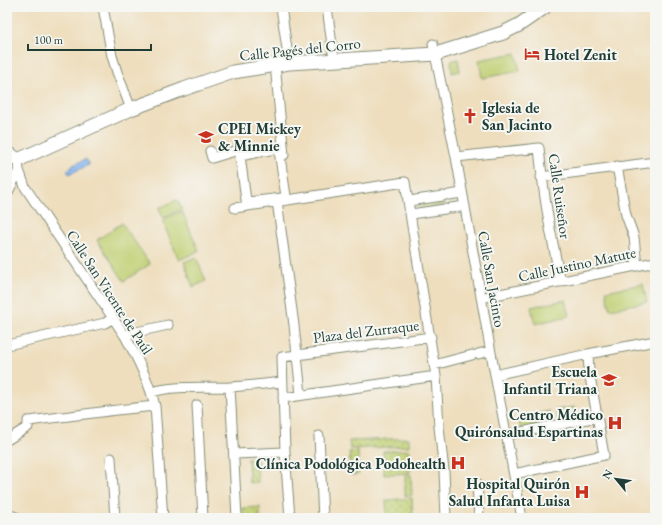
<svg xmlns="http://www.w3.org/2000/svg" width="662" height="525" font-family="'EB Garamond',serif">
<defs>
<pattern id="park-crowns" width="20" height="18" patternUnits="userSpaceOnUse"><rect width="20" height="18" fill="#bfcf71"/><path d="M2 6a3 3 0 1 1 6 0M12 15a3 3 0 1 1 6 0" fill="none" stroke="#9ba95e"/></pattern>
<pattern id="garden-dots" width="8" height="8" patternUnits="userSpaceOnUse"><rect width="8" height="8" fill="#bfcf71"/><path d="M2 2h.1M6 6h.1" fill="none" stroke="#9ba95e" stroke-width="1.8" stroke-linecap="round"/></pattern>
<pattern id="water-ripples" width="26" height="14" patternUnits="userSpaceOnUse"><rect width="26" height="14" fill="#83b3ee"/><path d="M2 4q2-2 4 0t4 0M15 11q2-2 4 0t4 0" fill="none" stroke="#6b93c2"/></pattern>
</defs>
<rect width="100%" height="100%" fill="#f6f6f2"/>
<filter id="ink" filterUnits="userSpaceOnUse"><feTurbulence type="fractalNoise" baseFrequency=".025" numOctaves="2"/><feDisplacementMap in="SourceGraphic" scale="8" xChannelSelector="R" yChannelSelector="G"/><feConvolveMatrix kernelMatrix="1 2 1 2 8 2 1 2 1" color-interpolation-filters="sRGB"/></filter>
<filter id="wash" filterUnits="userSpaceOnUse"><feTurbulence type="fractalNoise" baseFrequency=".012" numOctaves="4" result="noise"/><feDisplacementMap in="SourceGraphic" scale="16" xChannelSelector="R" yChannelSelector="G"/><feGaussianBlur stdDeviation="0.9" result="paint"/><feColorMatrix in="noise" values="0 0 0 0 0 0 0 0 0 0 0 0 0 0 0 0 0 1.4 0 .05"/><feComposite in="paint" operator="in"/></filter>
<g filter="url(#wash)">
<rect width="100%" height="100%" fill="#eedebd"/>
<path fill="#bfcf71" stroke="#6f8652" d="M516,53L520,71L482,78L479,60Z
M458,59L460,71L452,73L451,61Z
M177,200L182,209L163,218L159,208Z
M182,211L199,251L179,260L162,220Z
M122,223L150,264L124,281L97,240Z
M196,257L206,281L193,287L184,262Z
M643,284L647,302L610,309L606,291Z
M565,300L569,316L535,324L531,307Z"/>
<path fill="url(#park-crowns)" stroke="#6f8652" d="M530,415L533,427L521,429L518,417Z"/>
<path fill="url(#garden-dots)" stroke="#6f8652" d="M443,200L444,205L420,210L419,202Z
M574,407L576,418L558,421L556,410Z
M549,411L551,423L533,427L530,415Z
M409,438V446L350,449L349,441Z
M409,450L410,473L384,475L383,451Z
M358,451L359,474L351,475L349,452Z
M248,458H257L258,482L249,483Z
M405,475H411L412,495L405,496Z
M412,498L413,518H387L386,500Z
M260,507V518H243V508Z"/>
<path fill="url(#water-ripples)" stroke="#517891" d="M86,159L89,165L69,174L67,170L71,168V166Z"/>
</g>
<g filter="url(#ink)">
<g fill="none" stroke-linecap="round" stroke-linejoin="round">
<g stroke="#868e78" stroke-width="11">
<path id="street" d="M103,7L112,56L117,72L131,109
M281,7L289,63
M327,7L334,60
M433,44L456,157L495,375L522,518
M275,65L284,155
M275,149H277L279,151L286,196L282,198L248,202L246,200L240,156Z
M210,151L212,158L235,151L249,148
M456,157L539,148C543,193 551,238 561,282
M18,160L19,170L25,187L125,336C138,359 149,381 155,406L163,518
M617,166L626,215L634,237L637,266
M541,177L655,162
M7,194L19,170
M449,195L462,193
M277,201L294,325L301,395
M409,201L443,196
M235,208L405,182L436,376L439,427L444,471L446,518
M451,208L465,206
M411,214L445,209
M481,298L655,262
M125,336L132,333L168,325
M7,345L105,323L113,318
M478,354L490,351
M434,365L472,355
M495,375L588,354L655,341
M230,387L237,518
M152,392C173,385 207,388 230,387C247,386 265,384 282,382
M283,398L436,376
M197,405L203,518
M506,435L597,417
M319,436L323,518
M7,440L28,427V421C71,416 113,410 155,406
M234,454L285,452
M111,458L115,518
M514,474L604,455L589,371L588,354
M477,483L479,518
M7,514L19,518
M290,518L285,452L282,357L431,337"/>
</g>
<g stroke="#868e78" stroke-width="15">
<path id="secondary" d="M7,152L18,160L131,109L184,89L233,72L289,63L436,54L503,33L519,25L545,7"/>
</g>
<use href="#street" stroke="#fff" stroke-width="9"/>
<use href="#secondary" stroke="#fff" stroke-width="13"/>
</g>
</g>
<defs>
<g id="hotel-bare" transform="scale(1.2)"><path d="M-6-4.5h1.5V1H6V5H4.5V3h-9V5H-6ZM-4 0a1.8 1.8 0 1 1 3.6 0ZM.5 0V-2.5h3Q6-2.5 6 0Z" fill="#c8321e" stroke="#f6f6f2" stroke-width="2.5" paint-order="stroke"/></g>
<g id="church-bare" transform="scale(1.2)"><path d="M-1.2-6h2.4v3.5h3.3v2.4h-3.3V6h-2.4V-.1h-3.3v-2.4h3.3Z" fill="#c8321e" stroke="#f6f6f2" stroke-width="2.5" paint-order="stroke"/></g>
<g id="school-bare" transform="scale(1.2)"><path d="M0-5L7-2L0 1L-7-2ZM-4 1L0 2.5L4 1V4Q0 6-4 4Z" fill="#c8321e" stroke="#f6f6f2" stroke-width="2.5" paint-order="stroke"/></g>
<g id="hospital-bare" transform="scale(1.2)"><path d="M-5-5h3v3.5h4V-5h3V5h-3V1.5h-4V5h-3Z" fill="#c8321e" stroke="#f6f6f2" stroke-width="2.5" paint-order="stroke"/></g>
</defs>
<g fill-rule="evenodd">
<use href="#hotel-bare" x="532" y="54"/>
<use href="#church-bare" x="470" y="116"/>
<use href="#school-bare" x="206" y="137"/>
<use href="#school-bare" x="609" y="380"/>
<use href="#hospital-bare" x="615" y="423"/>
<use href="#hospital-bare" x="458" y="463"/>
<use href="#hospital-bare" x="582" y="492"/>
</g>
<g text-anchor="middle" dominant-baseline="central" stroke-width="4" stroke-linejoin="round" paint-order="stroke">
<g font-size="15" fill="#1f3d34" stroke="#f6f6f2">
<text transform="translate(300 49) rotate(-6)">Calle Pagés del Corro</text>
<text transform="translate(560 196) rotate(82)">Calle Ruiseñor</text>
<text transform="translate(577 264) rotate(-12)">Calle Justino Matute</text>
<text transform="translate(492 279) rotate(80)">Calle San Jacinto</text>
<text transform="translate(110 292) rotate(57)">Calle San Vicente de Paúl</text>
<text transform="translate(366 331) rotate(-7)">Plaza del Zurraque</text>
</g>
<g font-size="15" font-weight="bold" fill="#1f3d34" stroke="#f6f6f2" text-anchor="end">
<text x="544" y="54" text-anchor="start">Hotel Zenit</text>
<text x="482" y="107" text-anchor="start">Iglesia de<tspan x="482" dy="17">San Jacinto</tspan></text>
<text x="218" y="128" text-anchor="start">CPEI Mickey<tspan x="218" dy="17">&amp; Minnie</tspan></text>
<text x="597" y="371">Escuela<tspan x="597" dy="17">Infantil Triana</tspan></text>
<text x="603" y="414">Centro Médico<tspan x="603" dy="17">Quirónsalud Espartinas</tspan></text>
<text x="446" y="463">Clínica Podológica Podohealth</text>
<text x="570" y="483">Hospital Quirón<tspan x="570" dy="17">Salud Infanta Luisa</tspan></text>
</g>
</g>
<rect width="662" height="525" fill="none" stroke="#f6f6f2" stroke-width="24"/>
<g transform="translate(616 479) rotate(299)" stroke="#f6f6f2" stroke-width="3" paint-order="stroke">
<path d="M0-3L7 15L0 10L-7 15Z" fill="#1f3d34"/>
<text y="-6" font-size="11" font-weight="bold" text-anchor="middle" fill="#1f3d34">N</text>
</g>
<path d="M28 44v6h123v-6" fill="none" stroke="#1f3d34" stroke-width="2"/>
<text x="34" y="44" font-size="12" fill="#1f3d34" stroke="#f6f6f2" stroke-width="3" paint-order="stroke">100 m</text>
</svg>
